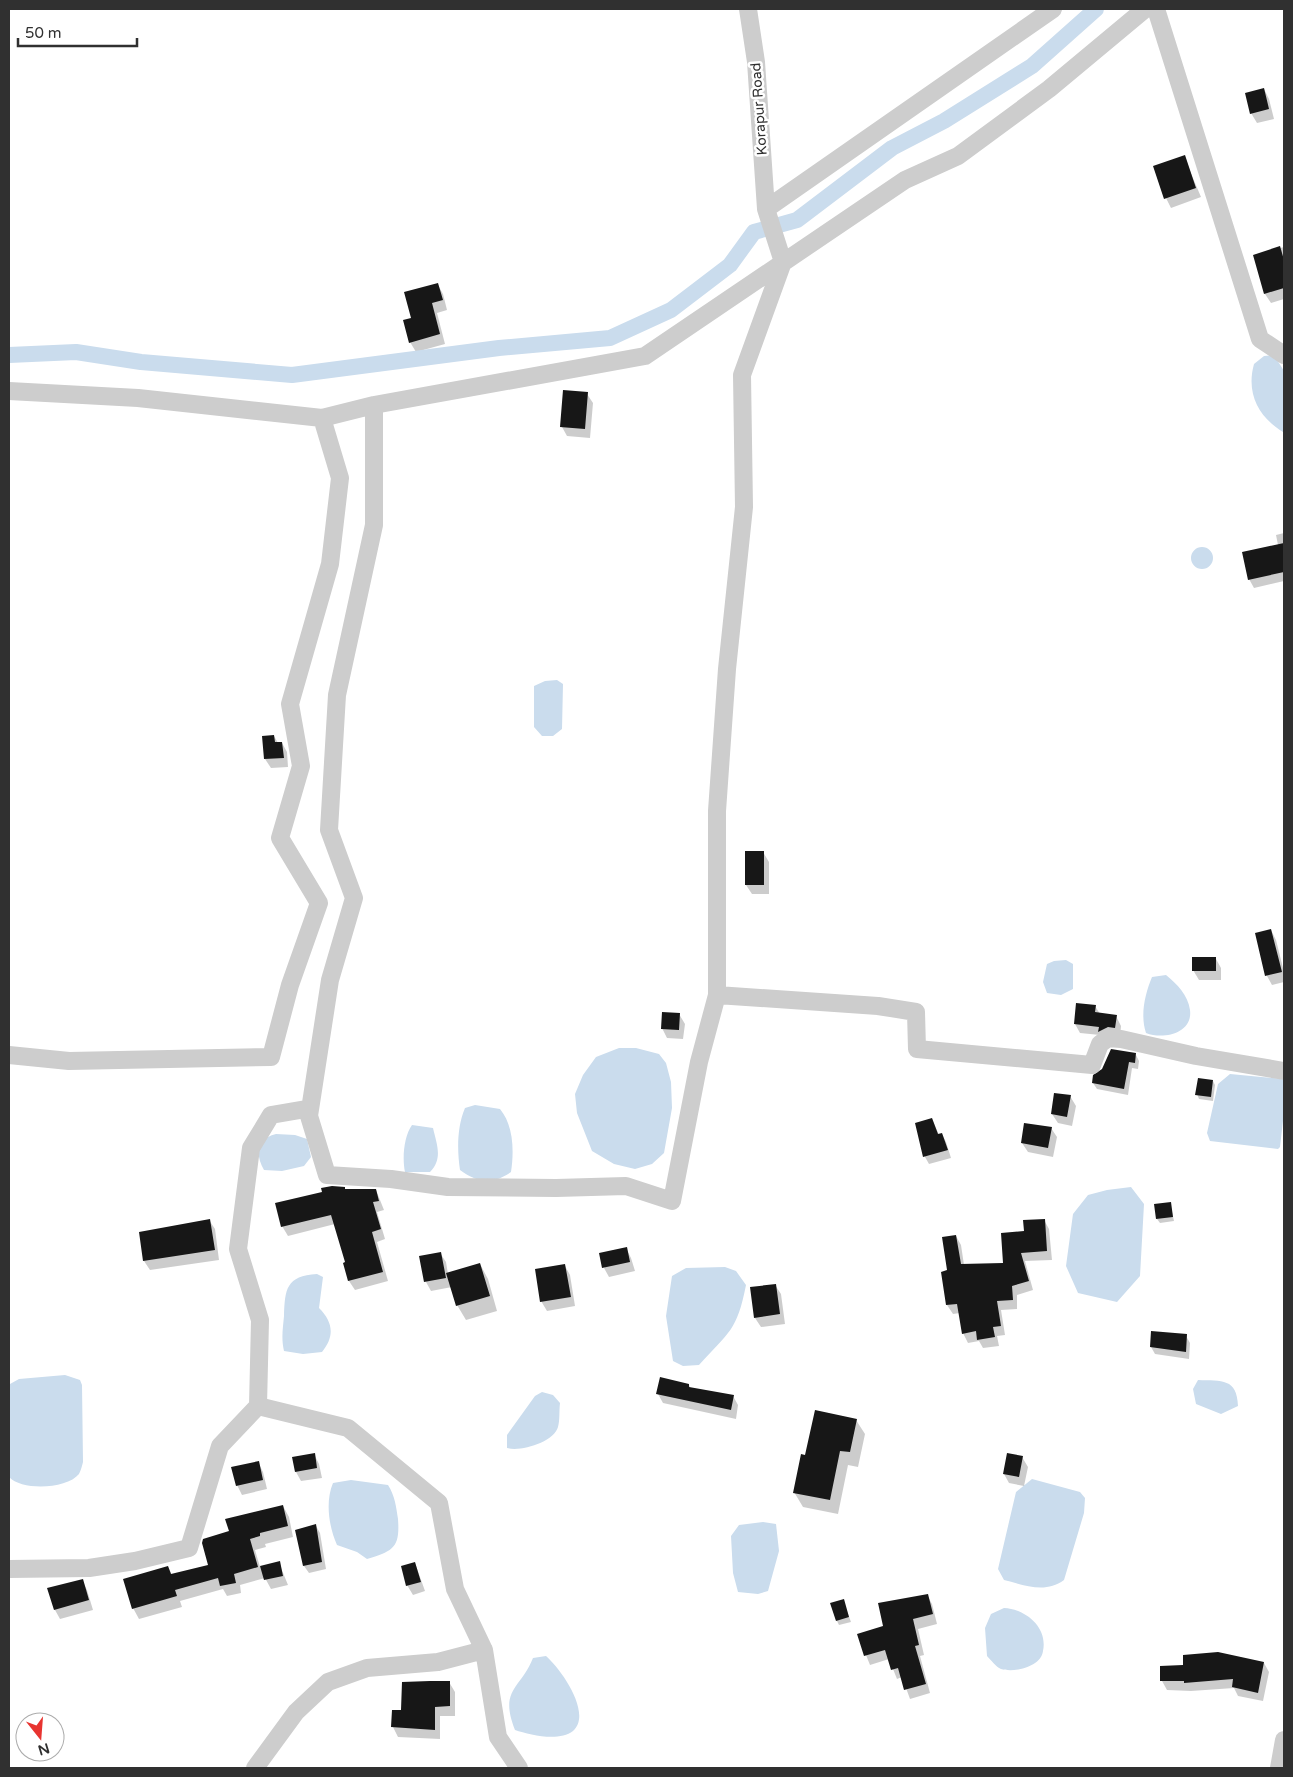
<svg xmlns="http://www.w3.org/2000/svg" width="1293" height="1777" font-family="'Varela Round',sans-serif">
<rect width="100%" height="100%" fill="#fff"/>
<path fill="#cadced" d="M1274,355L1284,371L1283,432C1258,417 1246,393 1254,364L1264,356Z
M1191 558a11 11 0 1 1 22 0a11 11 0 1 1-22 0Z
M557,680L563,684L562,729L553,736H542L534,727V686L545,681Z
M1066,960L1073,964V989L1061,995L1047,993L1043,982L1047,964L1054,961Z
M1166,975C1177,984 1188,995 1190,1010C1193,1033 1164,1040 1146,1033C1140,1015 1145,994 1152,977Z
M619,1048H636L659,1054L666,1063L671,1082L672,1108L664,1153L652,1164L635,1169L614,1164L592,1151L577,1113L575,1094L583,1075L596,1057Z
M1230,1074L1284,1079V1112L1280,1147L1278,1149L1210,1141L1207,1133L1218,1084Z
M475,1105L500,1109C514,1126 514,1152 511,1172C492,1185 478,1183 460,1170C457,1150 457,1127 465,1108Z
M412,1125L433,1128C437,1145 443,1159 430,1172H405C402,1158 404,1136 412,1125Z
M276,1134L295,1135L307,1139L311,1157L304,1166L282,1171L264,1170C255,1154 256,1139 276,1134Z
M1131,1187L1144,1204L1140,1276L1117,1302L1078,1293L1066,1266L1073,1214L1088,1195L1107,1190Z
M725,1267L736,1271L746,1285C737,1331 729,1332 699,1365L683,1366L673,1361L666,1316L672,1276L686,1268Z
M317,1274L323,1277L319,1308C333,1322 335,1336 322,1352L303,1354L284,1351C281,1338 283,1328 284,1316C285,1289 286,1276 317,1274Z
M65,1375L80,1380L82,1385L83,1462C82,1466 81,1470 79,1474C67,1489 22,1491 9,1477L10,1384L19,1379Z
M1198,1380C1222,1381 1237,1378 1238,1406L1221,1414L1196,1404L1193,1389Z
M542,1392L553,1395L560,1403C559,1411 560,1420 558,1427C554,1442 521,1452 507,1448V1435L535,1396Z
M1032,1479L1080,1492L1085,1498L1084,1513L1064,1580C1045,1594 1025,1585 1004,1580L998,1569L1016,1492Z
M351,1480L388,1485C395,1496 396,1506 398,1519C400,1547 394,1551 367,1559L357,1552L337,1545C329,1527 325,1502 333,1483Z
M763,1522L776,1524L779,1551L768,1591L758,1594L738,1592L733,1573L731,1536L739,1525Z
M1004,1608C1025,1609 1048,1627 1043,1651C1041,1667 1014,1673 1001,1669C996,1667 991,1660 987,1656L985,1628L991,1614Z
M546,1656C560,1668 593,1713 573,1731C559,1742 530,1735 515,1730C499,1689 520,1690 533,1658Z"/>
<path fill="#0003" d="M1264,89L1269,99L1274,119L1257,123L1251,113Z
M1184,157L1201,197L1171,208L1166,198Z
M1284,247V299L1271,303L1265,294L1255,255Z
M438,285L443,294L447,310L437,313L445,344L416,352L410,342L412,318Z
M587,394L593,403L590,438L567,436L562,427Z
M1284,533V581L1254,588L1249,579L1278,545L1276,535Z
M274,736L278,743H282L287,752L288,767L271,768L265,759Z
M763,852L769,862V894H752L746,885Z
M1271,930L1276,940L1284,972V982L1272,985L1267,976Z
M1216,959L1221,968V980H1199L1193,970Z
M1095,1006L1100,1014L1116,1016L1121,1026L1120,1037L1080,1033L1075,1024Z
M679,1014L685,1024L683,1039L667,1038L662,1028Z
M1136,1055L1139,1061L1138,1069L1132,1068L1128,1095L1097,1089L1093,1083Z
M1213,1081L1215,1085L1213,1101L1199,1099L1197,1094Z
M1070,1096L1076,1106L1072,1126L1058,1123L1052,1114Z
M932,1119L939,1135L942,1134L946,1142L951,1158L929,1164L925,1157L916,1124Z
M1051,1128L1057,1137L1053,1157L1028,1152L1022,1143Z
M376,1190L384,1210L377,1212L385,1239L377,1242L388,1281L355,1290L349,1281L344,1263H347L335,1224L288,1236L282,1226Z
M1170,1203L1174,1221L1160,1223L1157,1219Z
M209,1220L215,1229L219,1260L150,1270L144,1261L140,1233Z
M1044,1220L1049,1229L1052,1260L1025,1261L1033,1290L1017,1295V1309L1001,1310L1005,1335L997,1336L999,1346L983,1348L979,1341L968,1343L963,1333L960,1313L953,1314L947,1305L948,1271L956,1236L961,1245L964,1265L1004,1264L1025,1232Z
M626,1248L631,1258L635,1271L609,1277L604,1268Z
M440,1253L446,1262L448,1274L480,1264L488,1279L497,1311L466,1320L457,1305L452,1287L431,1291L426,1282Z
M565,1266L570,1275L575,1306L547,1311L541,1301Z
M775,1285L781,1294L785,1324L761,1327L755,1318Z
M1186,1336L1190,1343L1189,1359L1155,1354L1151,1347Z
M689,1385L691,1389L733,1396L738,1405L736,1419L663,1403L658,1394Z
M856,1420L865,1434L858,1467L848,1465L838,1514L803,1507L794,1492L806,1456Z
M314,1454L319,1464L322,1478L301,1481L296,1472L294,1458Z
M1022,1457L1028,1467L1024,1486L1009,1483L1004,1474Z
M258,1462L263,1472L267,1489L242,1495L237,1485Z
M283,1506L289,1517L293,1537L265,1544L266,1547L255,1550L260,1567L279,1563L288,1585L271,1589L265,1578L240,1585L241,1593L227,1596L223,1589L180,1601L182,1607L139,1619L133,1608L168,1567L172,1575L209,1566L230,1532Z
M316,1526L320,1533L326,1569L309,1573L304,1566L296,1530Z
M415,1563L425,1591L413,1595L407,1585Z
M82,1580L87,1590L93,1610L60,1619L55,1610L49,1589Z
M927,1595L932,1604L937,1624L918,1629L924,1655L920,1656L930,1693L910,1699L902,1677L897,1679L889,1659L870,1665L858,1635L885,1627Z
M843,1600L851,1622L839,1625L837,1621Z
M1264,1663L1269,1672L1263,1701L1238,1696L1234,1688L1191,1691L1167,1690L1162,1681Z
M449,1682L455,1692V1716H440V1739L398,1737L393,1727V1711H403Z"/>
<g fill="none" stroke-linecap="round" stroke-linejoin="round">
<path stroke="#cadced" stroke-width="16" d="M9,355L76,352L141,362L292,375L499,348L610,338L671,310L730,265L754,232L797,220L892,148L944,121L1032,66L1096,9"/>
</g>
<path fill="#171717" d="M1264,88L1269,109L1250,114L1245,93Z
M1185,155L1196,188L1164,199L1153,166Z
M1280,246L1284,260V288L1264,294L1253,255Z
M438,283L443,300L432,303L440,334L409,343L403,320L411,318L404,292Z
M563,390L588,392L585,429L560,427Z
M1284,543V572L1248,580L1242,552Z
M274,735L275,742H282L284,758L264,759L262,736Z
M745,851H764V885H745Z
M1271,929L1282,972L1265,976L1255,933Z
M1192,957H1216V971H1192Z
M1076,1003L1096,1005L1095,1012L1117,1015L1115,1028L1108,1027L1098,1032L1099,1027L1074,1024Z
M662,1012L680,1013L679,1030L661,1029Z
M1111,1049L1136,1053L1135,1063L1129,1062L1124,1089L1092,1083L1093,1075L1102,1069Z
M1198,1078L1213,1080L1211,1097L1195,1095Z
M1054,1093L1071,1095L1067,1117L1051,1114Z
M932,1118L938,1134L942,1133L948,1150L923,1157L915,1123Z
M1024,1123L1052,1127L1048,1148L1021,1143Z
M332,1186L345,1187V1189H376L379,1201L373,1202L381,1229L372,1232L383,1272L348,1281L343,1263L345,1262L331,1215L281,1227L275,1203L322,1192L321,1188Z
M1171,1202L1173,1217L1156,1219L1154,1204Z
M210,1219L215,1250L143,1261L139,1232Z
M1045,1219L1047,1251L1021,1253L1029,1281L1012,1286L1013,1300L997,1301L1001,1326L993,1327L995,1337L977,1340L976,1331L962,1334L957,1304L946,1305L941,1272L947,1270L942,1237L956,1235L961,1264L1003,1263L1001,1233L1024,1231L1023,1220Z
M627,1247L630,1262L602,1268L599,1253Z
M441,1252L446,1278L424,1282L419,1256Z
M480,1263L490,1296L456,1306L446,1273Z
M565,1264L571,1297L540,1302L535,1269Z
M776,1284L780,1314L754,1318L750,1287Z
M1151,1331L1187,1334L1186,1352L1150,1347Z
M660,1377L689,1384V1387L734,1395L731,1410L656,1394Z
M815,1410L857,1419L850,1452L840,1451L830,1500L793,1493L801,1454L805,1455Z
M315,1453L317,1468L295,1472L292,1457Z
M1007,1453L1023,1456L1019,1477L1003,1474Z
M259,1461L263,1480L236,1486L231,1467Z
M283,1505L288,1526L260,1533V1536L250,1539L258,1567L234,1574L236,1583L220,1586L218,1578L175,1590L177,1596L132,1609L123,1579L168,1566L171,1574L208,1565L202,1543L203,1539L229,1531L225,1519Z
M316,1524L322,1562L303,1566L295,1530Z
M280,1561L283,1576L264,1580L260,1566Z
M415,1562L421,1582L406,1586L401,1566Z
M83,1579L89,1600L54,1610L47,1588Z
M928,1594L933,1614L913,1619L919,1645L915,1646L926,1684L904,1690L898,1668L891,1670L885,1650L864,1656L857,1634L883,1626L878,1603Z
M844,1599L849,1617L836,1621L830,1603Z
M1218,1652L1264,1662L1258,1693L1232,1687L1233,1679L1184,1683V1681H1160V1666L1183,1665V1655Z
M430,1681H450V1706L435,1707V1730L391,1727L392,1710H401L402,1682Z"/>
<g fill="none" stroke-linecap="round" stroke-linejoin="round">
<path stroke="#cdcdcd" stroke-width="18" d="M1156,9L1260,339L1284,355
M766,209L1053,9
M9,391L138,398L322,418L374,405L645,356L905,180L958,156L1049,89L1145,9
M374,405V525L337,695L329,830L354,898L330,980L309,1116L306,1109L271,1115L251,1148L238,1249L260,1320L258,1406L348,1428L439,1503L455,1589L484,1650L498,1737L519,1768
M717,995L878,1006L916,1012L917,1049L1092,1065L1100,1044L1108,1038L1121,1039L1196,1056L1284,1071
M9,1055L69,1061L271,1057L290,985L319,903L280,838L301,766L290,704L330,564L340,478L322,418
M309,1116L327,1175L391,1179L448,1187L556,1188L626,1186L672,1201L699,1062L717,995V811L727,669L744,507L742,375L783,262L766,209L756,62L748,9
M9,1569L89,1568L135,1561L189,1548L220,1446L258,1406
M255,1768L296,1712L328,1682L367,1668L438,1662L484,1650
M1279,1768L1284,1740"/>
</g>
<g text-anchor="middle" dominant-baseline="central" stroke-width="5" stroke-linejoin="round" paint-order="stroke">
<g font-size="14" fill="#303030" stroke="#fff">
<text transform="translate(759 109) rotate(-94)">Korapur Road</text>
</g>
</g>
<rect width="1293" height="1777" fill="none" stroke="#303030" stroke-width="20"/>
<g transform="translate(40 1737) rotate(163)"><circle r="24" fill="#ffffff" stroke="#acacac"/>
<path d="M0-4L9 19L0 12L-9 19Z" fill="#e83430"/>
<text y="-8" font-size="14" font-weight="bold" text-anchor="middle" fill="#303030">N</text>
</g>
<path d="M18 38v8h119v-8" fill="none" stroke="#303030" stroke-width="2.5"/>
<text x="25" y="38" font-size="15" fill="#303030" stroke="#ffffff" stroke-width="4" paint-order="stroke">50 m</text>
</svg>
